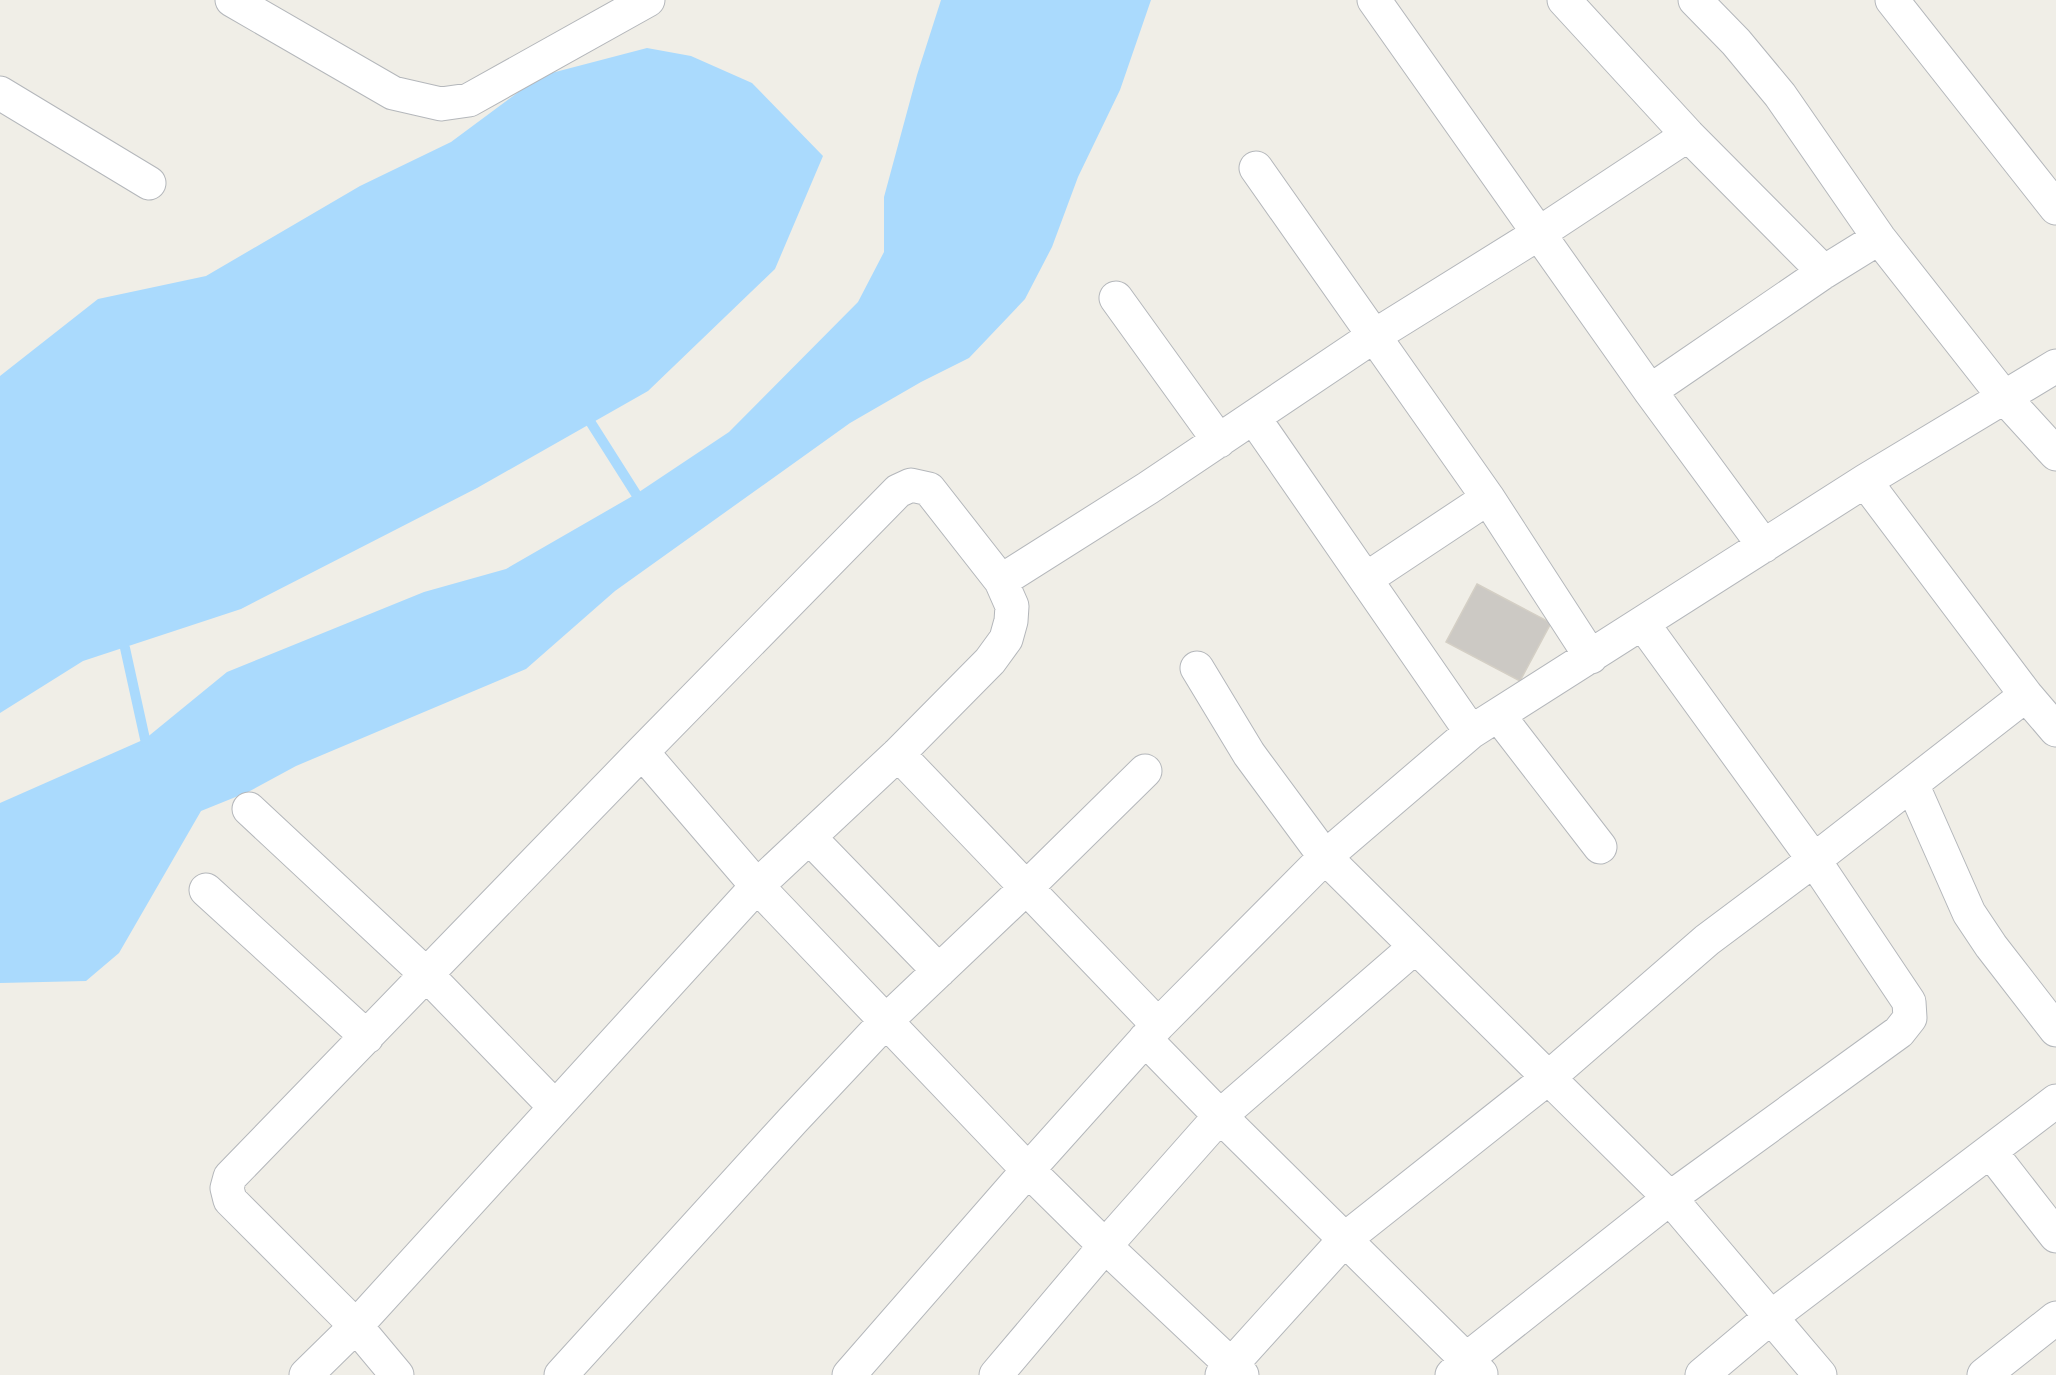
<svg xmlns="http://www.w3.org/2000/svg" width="2056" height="1375" font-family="'PT Sans Narrow',sans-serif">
<rect width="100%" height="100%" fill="#f0eee7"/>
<path fill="#aadafd" d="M941,0H1151L1120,90L1078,177L1052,247L1025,299L969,358L921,382L850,423L615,591L526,669L296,766L248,792L201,811L119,953L86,981L0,983V803L145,739L227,672L424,592L506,569L636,494L729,432L858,302L884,252V197L917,75Z
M647,48L691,56L752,83L823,156L775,269L648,391L477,488L241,609L83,661L0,713V376L98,299L206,276L360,186L451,142L540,76Z"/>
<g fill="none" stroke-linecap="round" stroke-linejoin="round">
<path stroke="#aadafd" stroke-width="10" d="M591,423L636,494
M125,648L145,739"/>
</g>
<path fill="#ccc9c4" stroke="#d4cfc5" stroke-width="1.5" d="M1477,584L1551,623L1520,681L1446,642Z"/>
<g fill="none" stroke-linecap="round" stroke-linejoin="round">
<g stroke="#b4b7bb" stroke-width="35">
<path id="minor" d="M232,0L393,93L441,104L469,100L648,0
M1374,0L1650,391L1764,546
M1564,0L1688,135L1824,272
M1695,0L1736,42L1780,95L1879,238L2004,397L2056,454
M1892,0L2056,208
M0,93L149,183
M1256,168L1488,498L1591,657
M1116,298L1219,441
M1650,391L1824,272L1879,238
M1254,418L1471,732
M1865,481L2026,695L2056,730
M1366,579L1488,498
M1197,668L1249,754L1325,857L1670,1198L1820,1375
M1499,716L1600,847
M642,752L757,886L1028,1170L1105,1246L1242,1375
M898,754L1158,1025
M1912,784L1969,913L1991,946L2056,1030
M249,809L427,975L555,1107
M809,837L939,971
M206,890L367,1037
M1145,1039L1220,1116L1481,1374
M1990,1151L2056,1236
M306,1375L356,1326L757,886L898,754L990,661L1006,639L1011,621L1012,606L1001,581L1148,488L1374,336L1538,234L1688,135
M397,1375L356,1326L230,1200L227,1188L230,1177L642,752L898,491L911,485L929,489L1001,581
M561,1375L793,1120L886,1021L1026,888L1145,771
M849,1375L1028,1170L1158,1025L1325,857L1471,732L1865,481L2056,366
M996,1375L1105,1246L1220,1116L1415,947
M1222,1375L1345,1239L1548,1078L1707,940L1814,860L2026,695
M1452,1375L1468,1358L1670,1198L1899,1032L1910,1018L1909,1002L1814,860L1643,624
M1702,1375L1771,1317L2056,1101
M1984,1375L2056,1318"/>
</g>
<use href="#minor" stroke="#fff" stroke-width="33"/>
</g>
</svg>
